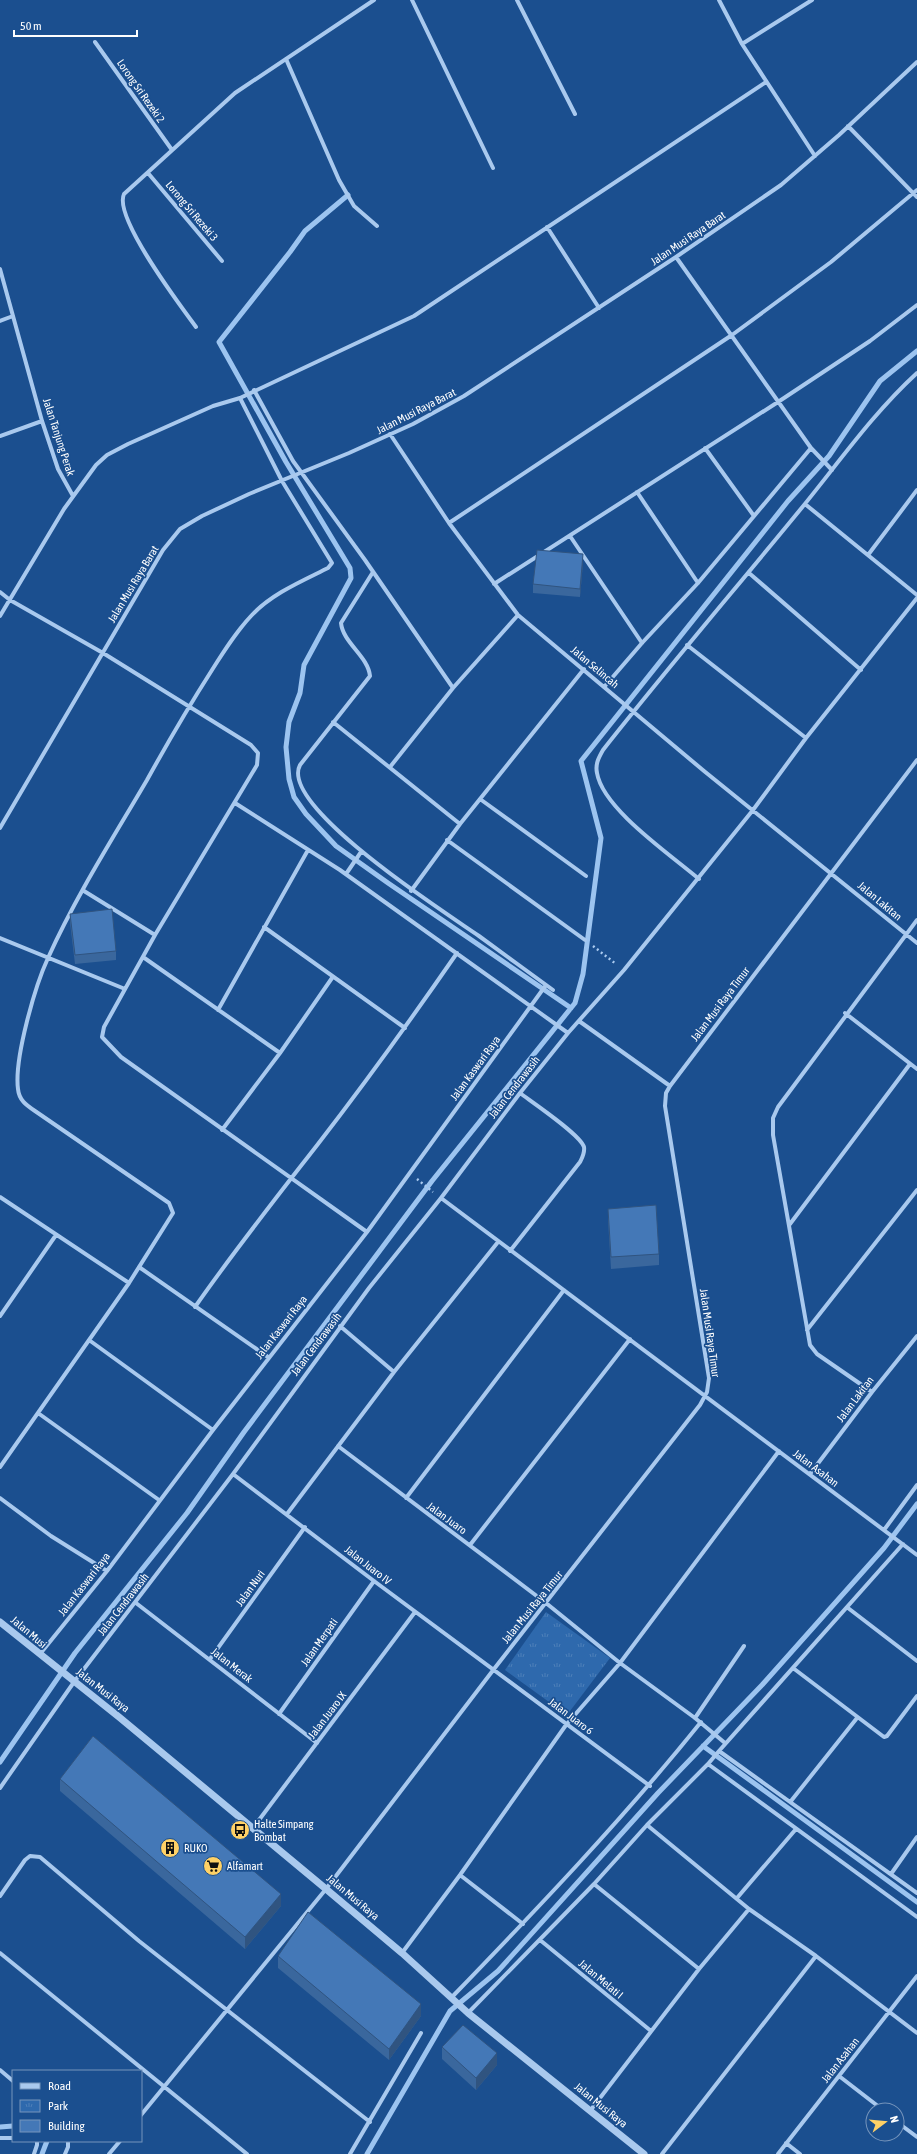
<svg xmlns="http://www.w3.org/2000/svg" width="917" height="2154" font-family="'Asap Condensed',sans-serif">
<defs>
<pattern id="park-tufts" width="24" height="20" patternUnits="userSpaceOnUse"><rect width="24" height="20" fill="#2e69ad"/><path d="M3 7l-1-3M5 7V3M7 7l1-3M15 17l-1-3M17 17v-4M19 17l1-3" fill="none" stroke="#4d80b9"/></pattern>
</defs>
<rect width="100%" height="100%" fill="#1b4f8f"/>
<path fill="url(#park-tufts)" d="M546,1612L610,1658L567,1715L505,1670Z"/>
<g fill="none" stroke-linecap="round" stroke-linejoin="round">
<path stroke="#9cc4f0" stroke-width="5" d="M348,195L305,231L290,252L219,342L286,462L350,568L351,578L304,665L300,693L289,722L286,747L289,779L294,797L306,814L336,846L388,883L571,1008
M703,1746L917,1902
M0,1762L75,1653L187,1513L244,1432L432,1181L575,1003L583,974L601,838L581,761L788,501L829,456L880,381L917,351
M0,2127L13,2126
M42,2154L47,2141
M367,2154L450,2011L498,1971L658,1793L762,1685L884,1548L917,1504"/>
<path stroke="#a9c9ee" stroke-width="2.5" stroke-dasharray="2 3" stroke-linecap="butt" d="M593,946L616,964
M417,1179L433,1192"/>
<path stroke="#a9c9ee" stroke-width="4" d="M412,0L493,168
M517,0L575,114
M719,0L742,44L815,156
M95,42L172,150
M742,44L812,0
M286,59L339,180L354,206L377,226
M848,126L917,197
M148,173L222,261
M547,227L599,308
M676,257L811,448L832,470
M0,269L42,421L58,469L73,496
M0,321L13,316
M196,327C180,305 113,217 124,194L235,93L374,0
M254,390L293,461L365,560L453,688
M390,434L449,523L518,615L704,771L917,943
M0,436L42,421
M705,448L754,516
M637,492L698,583
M805,504L917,595
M449,523L732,335L831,262L917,190
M570,536L642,643
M868,555L917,490
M373,572L341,623C343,643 368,656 370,676L300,765C278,806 449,915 479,936C504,954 528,972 553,990
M749,573L861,670
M494,584L778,402L870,341L917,305
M0,592L10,600L103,653L251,745L258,753L257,765L155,935L104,1027L102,1037L121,1057L367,1232
M0,616L64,509L96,465L107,455L128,444L213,406L240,398L414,316L766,82
M687,645L806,738
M605,686L642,643L698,583L811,448
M333,722L460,824
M390,767L453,688L518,615
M480,799L586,876
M235,803L340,870L568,1033
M0,828L163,550L180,529L202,516L249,494L349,453L413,424L464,396L676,257L781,185L839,135L917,62
M447,840L585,940
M346,874L361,852
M699,879C671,855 603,809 597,773C595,764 599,757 603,750C666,670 731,594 795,516C835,468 871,415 917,373
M84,891L155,935
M411,891L460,824L584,669
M264,927L405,1028
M0,938L125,989
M143,957L280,1053
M218,1010L308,850
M845,1013L917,1069
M579,1021L670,1086
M222,1130L280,1053L332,978
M0,1197L129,1283
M441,1198L917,1555
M790,1224L910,1064
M510,1251L580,1162C582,1158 585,1153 584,1147C581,1135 532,1102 520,1093
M139,1267L268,1357
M195,1307C234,1251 276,1198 318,1144C366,1082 412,1018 457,953
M0,1316L56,1235
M340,1326L394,1372
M807,1330L917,1190
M89,1340L213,1430
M872,1392L817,1354L810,1345L773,1135V1118L778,1107L917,920
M38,1413L159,1500
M338,1446L546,1603L620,1663L695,1718L725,1743
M0,1467L129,1283L173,1213L169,1203L35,1111C26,1105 19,1100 18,1089C14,1059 35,986 48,958C76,896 113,838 147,780C168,742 189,706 212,670C224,651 236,632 251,616C271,594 302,581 328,568L332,563L282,481L240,398
M233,1474L374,1581L650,1786
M810,1474L872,1392L917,1336
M0,1498L51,1536L107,1571
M406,1498L564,1290
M287,1514L394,1372L498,1242
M884,1530L917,1485
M903,1544L719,1751L917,1893
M470,1545L630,1339
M136,1603L317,1743
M848,1608L917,1661
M40,1654L107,1571L213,1430L367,1232L546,985
M210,1659L305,1527
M793,1668L884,1737L887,1736L917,1696
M279,1714L374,1581
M695,1718L744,1646
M708,1764L719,1751
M0,1788L74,1682L233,1474L369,1288L441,1198L520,1093L568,1033L624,970L753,810L806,738L917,598
M791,1801L857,1718
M647,1825L749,1909L816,1956L917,2033
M253,1828L415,1612
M891,1874L917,1837
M460,1875L523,1924
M594,1884L699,1969
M0,1896L25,1860L30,1856L40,1857L139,1941L370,2122
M737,1898L796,1829
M540,1940L651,2031
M0,1953L247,2154
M402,1953L460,1875L566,1725L620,1663L779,1451
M452,1997C538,1908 623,1819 701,1722
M468,2013L594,1884L647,1825L708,1764L917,1917
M0,2070L13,2081
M839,2076L883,2110
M590,2111L699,1969L749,1909
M141,2115L326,1889L494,1669L700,1405L707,1392L709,1378L665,1106L666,1093L670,1086L917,760
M897,2122L917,2137
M0,2138H13
M786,2143L800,2154
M34,2154L37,2145V2141
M65,2154L68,2147V2141
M109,2154L120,2141
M350,2154L421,2033
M662,2154L816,1956
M778,2154L917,1976"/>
<path stroke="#a9c9ee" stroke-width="7" d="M0,1622L119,1717L326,1889L402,1953L468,2013L644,2154"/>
</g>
<path fill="#3a679d" d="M583,563L580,597L533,593V584Z
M70,914L116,951V960L75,964L70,923Z
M608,1209L659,1254V1265L611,1269L608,1220Z
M60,1779L281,1906L245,1949L60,1791Z
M231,1826L248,1830L243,1838L231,1829Z
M278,1956L421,2016L389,2060L278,1968Z
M442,2047L497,2065L476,2090L442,2059Z"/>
<path fill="#305480" d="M583,554V563L580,597V589Z
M248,1827V1830L243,1838V1835Z
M281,1894V1906L245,1949V1937Z
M421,2004V2016L389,2060V2049Z
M497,2053V2065L476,2090V2078Z"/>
<path fill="#4478b7" stroke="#305480" d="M537,550L583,554L580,589L533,584Z
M112,909L116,951L75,955L70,914Z
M656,1205L659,1254L611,1257L608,1209Z
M93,1736L281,1894L245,1937L60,1779Z
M236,1819L248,1827L243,1835L231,1826Z
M308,1912L421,2004L389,2049L278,1956Z
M463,2025L497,2053L476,2078L442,2047Z"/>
<defs>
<g id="bus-disc" transform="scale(1)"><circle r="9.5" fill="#ffd166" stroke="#1b4f8f"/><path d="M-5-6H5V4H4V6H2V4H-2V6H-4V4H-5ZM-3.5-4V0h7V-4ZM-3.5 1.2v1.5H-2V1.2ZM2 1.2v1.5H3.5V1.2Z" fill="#111"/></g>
<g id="building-disc" transform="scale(1)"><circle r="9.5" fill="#ffd166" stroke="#1b4f8f"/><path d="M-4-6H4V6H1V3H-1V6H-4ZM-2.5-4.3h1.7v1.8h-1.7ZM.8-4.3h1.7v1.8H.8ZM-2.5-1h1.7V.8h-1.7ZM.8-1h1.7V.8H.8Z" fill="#111"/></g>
<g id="supermarket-disc" transform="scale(1)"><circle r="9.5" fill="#ffd166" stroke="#1b4f8f"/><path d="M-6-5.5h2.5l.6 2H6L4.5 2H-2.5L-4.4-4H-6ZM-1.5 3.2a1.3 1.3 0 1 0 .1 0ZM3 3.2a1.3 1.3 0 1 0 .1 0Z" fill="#111"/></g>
</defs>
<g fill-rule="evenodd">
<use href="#bus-disc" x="240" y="1830"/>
<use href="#building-disc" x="170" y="1848"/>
<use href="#supermarket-disc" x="213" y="1866"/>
</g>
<g text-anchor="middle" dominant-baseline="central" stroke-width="3.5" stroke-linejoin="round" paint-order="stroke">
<g font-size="11" fill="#fff" stroke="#1b4f8f">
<text transform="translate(141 91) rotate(55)">Lorong Sri Rezeki 2</text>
<text transform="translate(192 211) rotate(50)">Lorong Sri Rezeki 3</text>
<text transform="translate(688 238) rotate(-34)">Jalan Musi Raya Barat</text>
<text transform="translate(416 411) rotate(-27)">Jalan Musi Raya Barat</text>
<text transform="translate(59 437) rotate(72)">Jalan Tanjung Perak</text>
<text transform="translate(133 584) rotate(-59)">Jalan Musi Raya Barat</text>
<text transform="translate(595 667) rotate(40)">Jalan Selincah</text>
<text transform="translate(880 901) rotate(40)">Jalan Lakitan</text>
<text transform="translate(720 1004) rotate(-53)">Jalan Musi Raya Timur</text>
<text transform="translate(475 1068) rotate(-54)">Jalan Kaswari Raya</text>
<text transform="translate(514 1087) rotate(-52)">Jalan Cendrawasih</text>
<text transform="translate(281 1327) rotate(-52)">Jalan Kaswari Raya</text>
<text transform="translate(710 1333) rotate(82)">Jalan Musi Raya Timur</text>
<text transform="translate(316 1344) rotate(-53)">Jalan Cendrawasih</text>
<text transform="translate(855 1399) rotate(-53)">Jalan Lakitan</text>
<text transform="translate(816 1468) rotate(37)">Jalan Asahan</text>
<text transform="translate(447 1518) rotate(36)">Jalan Juaro</text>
<text transform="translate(368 1565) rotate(38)">Jalan Juaro IV</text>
<text transform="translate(84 1584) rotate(-52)">Jalan Kaswari Raya</text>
<text transform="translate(250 1588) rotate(-54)">Jalan Nuri</text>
<text transform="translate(123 1604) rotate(-52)">Jalan Cendrawasih</text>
<text transform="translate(532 1607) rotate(-51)">Jalan Musi Raya Timur</text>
<text transform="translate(29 1632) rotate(40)">Jalan Musi</text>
<text transform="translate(319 1642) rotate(-55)">Jalan Merpati</text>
<text transform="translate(232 1665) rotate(38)">Jalan Merak</text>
<text transform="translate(103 1690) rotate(38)">Jalan Musi Raya</text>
<text transform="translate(327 1715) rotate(-53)">Jalan Juaro IX</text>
<text transform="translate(571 1716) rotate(37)">Jalan Juaro 6</text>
<text transform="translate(353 1897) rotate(40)">Jalan Musi Raya</text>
<text transform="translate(601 1979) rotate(40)">Jalan Melati I</text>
<text transform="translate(840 2060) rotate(-52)">Jalan Asahan</text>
<text transform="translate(601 2105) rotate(39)">Jalan Musi Raya</text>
</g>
<g font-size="11" fill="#fff" stroke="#1b4f8f" text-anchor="start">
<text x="254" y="1824">Halte Simpang<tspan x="254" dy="13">Bombat</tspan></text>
<text x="184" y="1848">RUKO</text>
<text x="227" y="1866">Alfamart</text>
</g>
</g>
<rect x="12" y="2070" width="130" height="72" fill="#1b4f8f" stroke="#7695bc"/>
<rect x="20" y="2083" width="20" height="6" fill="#a9c9ee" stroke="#7695bc"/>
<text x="48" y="2090" font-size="12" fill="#ffffff">Road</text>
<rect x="20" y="2100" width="20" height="12" fill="url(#park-tufts)" stroke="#7695bc"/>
<text x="48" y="2110" font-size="12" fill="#ffffff">Park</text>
<rect x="20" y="2120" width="20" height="12" fill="#4478b7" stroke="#7695bc"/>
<text x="48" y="2130" font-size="12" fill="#ffffff">Building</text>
<g transform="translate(885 2122) rotate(74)"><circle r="19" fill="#1b4f8f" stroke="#7695bc"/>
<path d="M0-3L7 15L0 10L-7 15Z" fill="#ffd166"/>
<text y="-6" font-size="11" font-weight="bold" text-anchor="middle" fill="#ffffff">N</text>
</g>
<path d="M14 30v6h123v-6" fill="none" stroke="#ffffff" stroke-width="2"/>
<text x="20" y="30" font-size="12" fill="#ffffff" stroke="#1b4f8f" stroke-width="3" paint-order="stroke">50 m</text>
</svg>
